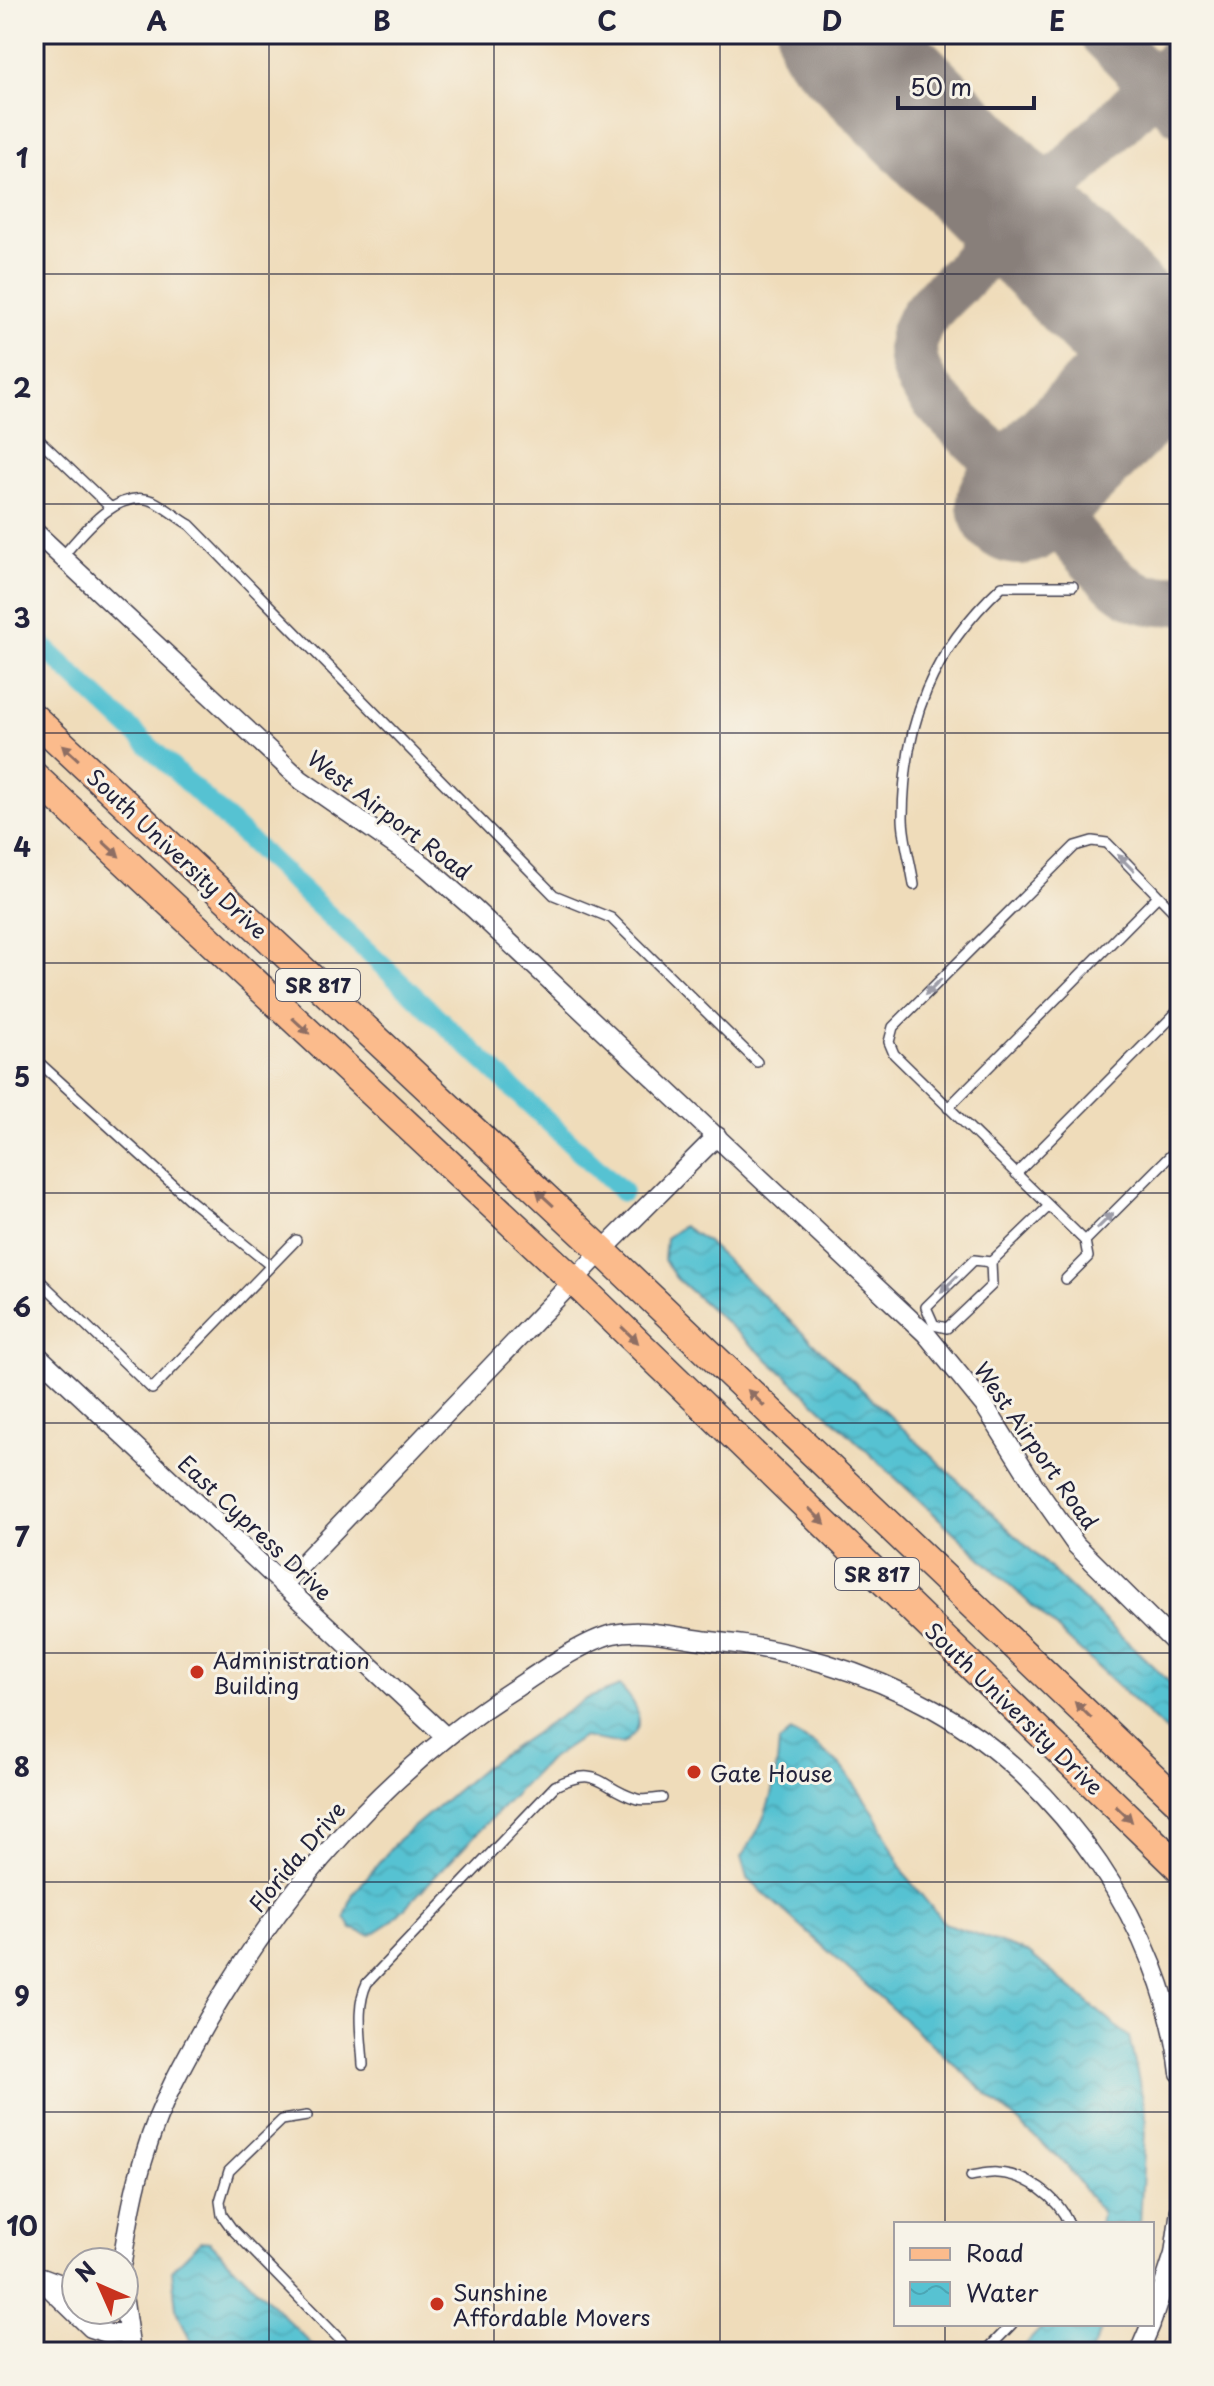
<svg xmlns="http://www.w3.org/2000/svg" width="1214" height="2386" font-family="'Playpen Sans',sans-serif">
<defs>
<pattern id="water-waves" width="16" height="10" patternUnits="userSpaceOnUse" patternTransform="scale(2)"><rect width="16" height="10" fill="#57c2d2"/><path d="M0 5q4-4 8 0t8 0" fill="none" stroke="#4ba6b5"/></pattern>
</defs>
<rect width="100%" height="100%" fill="#f7f3e8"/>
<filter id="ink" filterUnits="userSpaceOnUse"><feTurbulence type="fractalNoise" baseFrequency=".0125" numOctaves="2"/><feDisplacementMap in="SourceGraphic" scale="16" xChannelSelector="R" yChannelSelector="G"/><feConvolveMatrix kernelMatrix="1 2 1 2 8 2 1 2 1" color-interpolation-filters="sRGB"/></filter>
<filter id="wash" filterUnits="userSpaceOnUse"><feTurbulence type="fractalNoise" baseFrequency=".006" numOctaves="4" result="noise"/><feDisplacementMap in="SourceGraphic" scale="32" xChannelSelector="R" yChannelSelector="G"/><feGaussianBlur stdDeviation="1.8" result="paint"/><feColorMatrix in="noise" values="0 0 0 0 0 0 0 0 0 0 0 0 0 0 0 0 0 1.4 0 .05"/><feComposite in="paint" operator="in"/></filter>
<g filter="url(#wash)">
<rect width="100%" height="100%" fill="#efdcba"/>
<path fill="url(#water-waves)" stroke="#3c7286" stroke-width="2" d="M683,1226L707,1242L1180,1692V1744L793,1382L676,1278L664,1260L666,1238Z
M620,1686C639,1705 649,1727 622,1744L583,1737L546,1762L391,1922L371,1935L352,1929L345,1917L353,1894L398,1840L484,1767L586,1699Z
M791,1732L818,1746L843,1768L875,1814L905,1875L944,1923L1029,1953L1129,2037L1146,2113L1140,2224H1100L1102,2213L1066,2165L747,1878L741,1857C768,1821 776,1786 779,1742Z
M201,2241L210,2242L319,2352H195L176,2308L172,2270Z
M1045,2324H1104L1091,2352H1018Z"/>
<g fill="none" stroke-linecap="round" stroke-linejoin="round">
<path stroke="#57c2d2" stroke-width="20" d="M34,638L623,1192"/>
<path stroke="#887f7a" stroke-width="50" d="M869,34L919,109L956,152
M1104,34L1180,111
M983,179C1034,279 881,291 918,374C928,397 969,434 988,451C1012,471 1040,469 1067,455
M983,179C1012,196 1038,195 1065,175L1180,60
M975,263C1003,241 1028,241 1058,256
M1067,455C1057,472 1052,489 1057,509C1063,533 1114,586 1137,596C1151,602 1166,602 1180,598"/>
<path stroke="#887f7a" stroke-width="124" d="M839,34L1180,379
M1019,503L1180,342"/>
</g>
</g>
<g filter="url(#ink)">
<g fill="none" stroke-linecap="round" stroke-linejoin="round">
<g stroke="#413e4e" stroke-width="12">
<path id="service" d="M34,435L111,508
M62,557C82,534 117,487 153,501C165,507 178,518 190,525L554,895L611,918L757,1062
M914,885C911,863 903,839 903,817C904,721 932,651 1002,586H1073
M1180,918L1107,843L1092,841L1075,846L893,1027L889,1042L894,1054L1085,1241L1180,1146
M34,1058L191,1201L271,1266
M948,1108L1158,896
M1016,1174L1180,1009
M34,1275L152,1389L296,1240
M1066,1279L1088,1257L1085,1241
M934,1325L947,1328L992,1285L991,1262L1048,1207
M934,1325L926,1307L974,1260L991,1262
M363,2065C362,2040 355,2007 367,1983L555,1786C600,1764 598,1787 637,1799C644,1801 654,1799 662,1798
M307,2116L282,2120L229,2171L220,2201L222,2215L232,2229L352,2352
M971,2176C979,2175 989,2172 997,2173C1026,2174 1058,2197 1069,2224
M985,2352L1012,2324"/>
</g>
<g stroke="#413e4e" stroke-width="21">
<path id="minor" d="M34,531L301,780L425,866L474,909L926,1334L984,1405L1038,1491L1076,1545L1180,1648
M34,1352L445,1736
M282,1585L602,1251L717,1136
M122,2262C128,2224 134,2187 146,2151C160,2104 184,2061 208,2019C285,1888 386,1771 514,1689C540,1672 584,1641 613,1634C645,1627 679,1638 710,1641C787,1648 866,1671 934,1709C1061,1780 1164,1929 1180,2073
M34,2273L91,2328L110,2334L128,2332
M42,2277L61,2284H76
M124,2302L131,2352
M1152,2321L1174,2254L1180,2210
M1139,2352L1151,2324"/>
</g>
<g stroke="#413e4e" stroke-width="31">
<path id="primary" d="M34,718L602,1251L1180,1803
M34,776L574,1281L1180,1868"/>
</g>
<use href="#service" stroke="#fff" stroke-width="9"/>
<use href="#minor" stroke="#fff" stroke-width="18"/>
<use href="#primary" stroke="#fbbb8c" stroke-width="28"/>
</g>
<defs><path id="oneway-solid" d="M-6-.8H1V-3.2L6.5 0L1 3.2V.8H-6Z" transform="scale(2)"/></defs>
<g fill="#8e6e64">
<use href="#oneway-solid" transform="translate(70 752) rotate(-137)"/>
<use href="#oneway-solid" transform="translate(111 849) rotate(43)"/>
<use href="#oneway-solid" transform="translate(301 1026) rotate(43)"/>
<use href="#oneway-solid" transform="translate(545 1198) rotate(-137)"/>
<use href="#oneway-solid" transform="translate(630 1335) rotate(44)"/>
<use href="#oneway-solid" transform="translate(756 1398) rotate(-136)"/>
<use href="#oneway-solid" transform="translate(817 1516) rotate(44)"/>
<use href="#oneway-solid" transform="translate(1083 1710) rotate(-136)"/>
<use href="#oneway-solid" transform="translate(1124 1814) rotate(44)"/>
</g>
<g fill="#9c9ca7">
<use href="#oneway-solid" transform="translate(1126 863) rotate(-134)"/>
<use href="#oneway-solid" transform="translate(933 987) rotate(135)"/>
<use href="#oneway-solid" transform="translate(1105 1221) rotate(-45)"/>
<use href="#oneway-solid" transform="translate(949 1284) rotate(136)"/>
</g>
</g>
<path fill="none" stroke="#22223b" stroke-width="2" stroke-opacity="0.55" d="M269,34V2352M494,34V2352M720,34V2352M945,34V2224M34,274H1180M34,504H1180M34,733H1180M34,963H1180M34,1193H1180M34,1423H1180M34,1653H1180M34,1882H1180M34,2112H1180M945,2324V2352"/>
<g fill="#c8321e" stroke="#f7f3e8" stroke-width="3">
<circle cx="197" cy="1672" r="8"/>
<circle cx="694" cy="1772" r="8"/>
<circle cx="437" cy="2304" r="8"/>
</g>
<g text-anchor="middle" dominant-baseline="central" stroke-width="6" stroke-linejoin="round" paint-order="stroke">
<g fill="#f7f3e8" stroke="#62616f" stroke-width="2">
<rect x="276" y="969" width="84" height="32" rx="6"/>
<rect x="835" y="1558" width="84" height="32" rx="6"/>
</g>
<g font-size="20" font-weight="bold" fill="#22223b">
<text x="318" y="985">SR 817</text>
<text x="877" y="1574">SR 817</text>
</g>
<g font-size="22" fill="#22223b" stroke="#f7f3e8">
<text transform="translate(390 814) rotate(37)">West Airport Road</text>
<text transform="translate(178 853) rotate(43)">South University Drive</text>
<text transform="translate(1037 1445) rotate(55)">West Airport Road</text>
<text transform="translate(256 1527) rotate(43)">East Cypress Drive</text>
<text transform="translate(1015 1708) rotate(44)">South University Drive</text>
<text transform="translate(296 1856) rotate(-50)">Florida Drive</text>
</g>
<g font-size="22" fill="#22223b" stroke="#f7f3e8" text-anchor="start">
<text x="213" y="1659">Administration<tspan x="213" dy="25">Building</tspan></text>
<text x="710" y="1772">Gate House</text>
<text x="453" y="2291">Sunshine<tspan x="453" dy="25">Affordable Movers</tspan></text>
</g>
</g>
<rect width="1214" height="2386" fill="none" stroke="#f7f3e8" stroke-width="88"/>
<rect x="894" y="2222" width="260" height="104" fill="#f7f3e8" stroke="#a29fa3" stroke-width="2"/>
<rect x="910" y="2248" width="40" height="12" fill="#fbbb8c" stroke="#a29fa3" stroke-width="2"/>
<text x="966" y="2262" font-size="24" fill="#22223b">Road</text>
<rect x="910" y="2282" width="40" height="24" fill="url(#water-waves)" stroke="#a29fa3" stroke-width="2"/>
<text x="966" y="2302" font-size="24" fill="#22223b">Water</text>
<g transform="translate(100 2286) rotate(315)"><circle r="38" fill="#f7f3e8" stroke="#a29fa3" stroke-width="2"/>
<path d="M0-6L14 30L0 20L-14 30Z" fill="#c8321e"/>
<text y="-12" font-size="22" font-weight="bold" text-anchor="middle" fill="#22223b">N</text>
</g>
<path d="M898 96v12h136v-12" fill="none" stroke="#22223b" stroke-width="4"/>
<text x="910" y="96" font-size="24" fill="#22223b" stroke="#f7f3e8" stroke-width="6" paint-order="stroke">50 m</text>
<rect x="44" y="44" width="1126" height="2298" fill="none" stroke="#22223b" stroke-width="3"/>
<g font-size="26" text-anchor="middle" font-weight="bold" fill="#22223b">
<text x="157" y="31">A</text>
<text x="382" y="31">B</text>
<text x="607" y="31">C</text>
<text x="832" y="31">D</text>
<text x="1057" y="31">E</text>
<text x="22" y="168">1</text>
<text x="22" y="398">2</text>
<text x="22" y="628">3</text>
<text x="22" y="857">4</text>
<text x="22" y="1087">5</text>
<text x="22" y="1317">6</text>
<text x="22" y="1547">7</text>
<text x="22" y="1777">8</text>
<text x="22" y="2006">9</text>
<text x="22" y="2236">10</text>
</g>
</svg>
